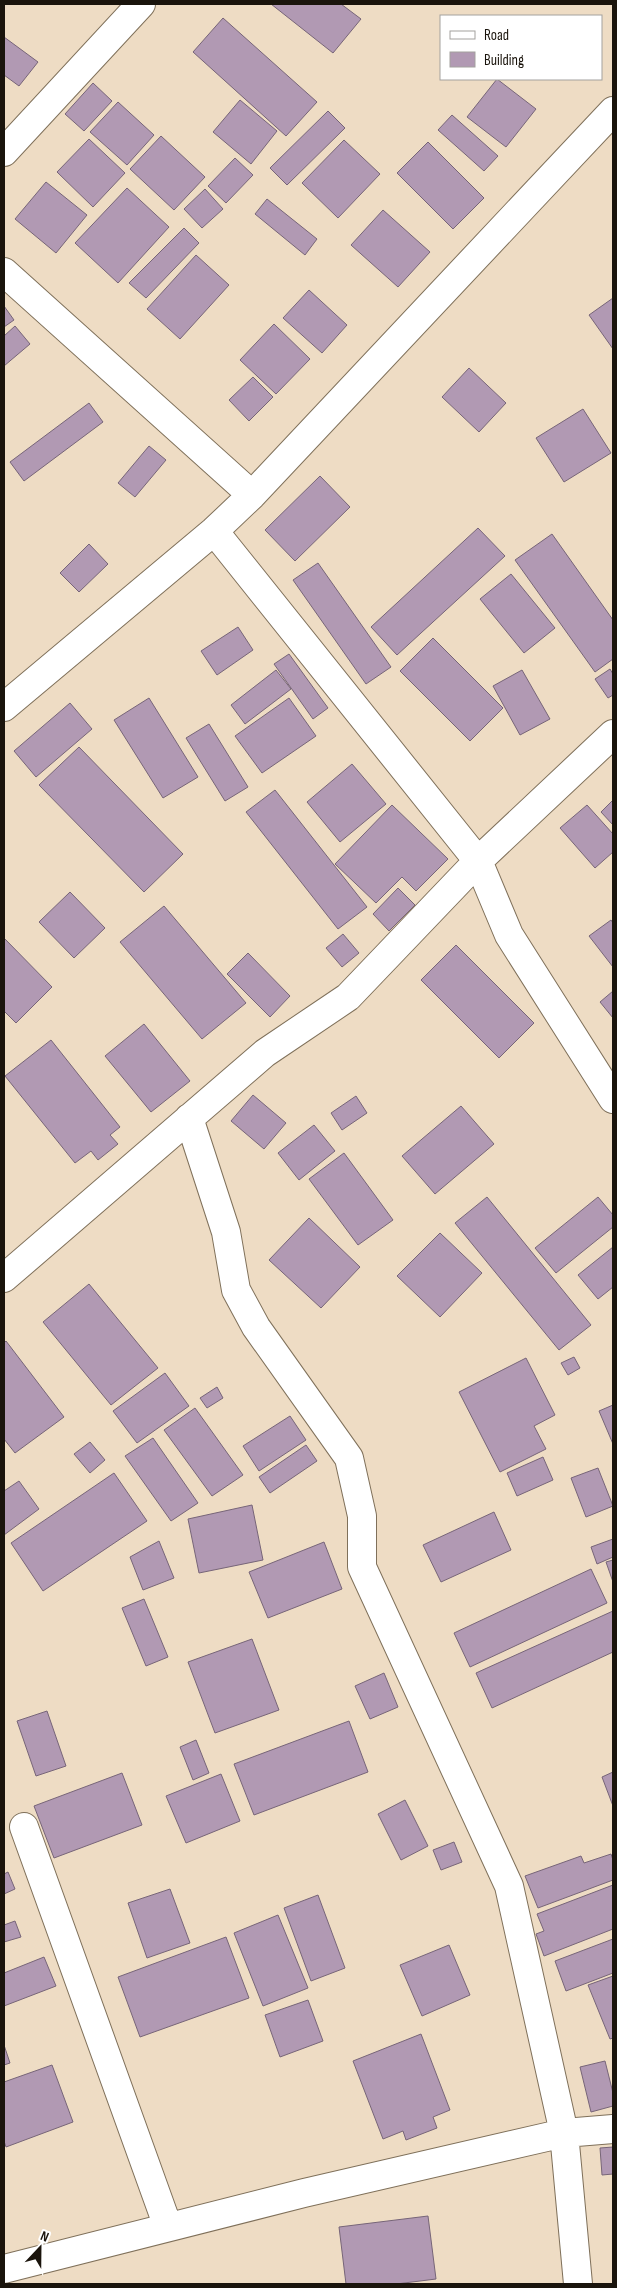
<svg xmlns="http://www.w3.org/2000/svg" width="617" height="2288" font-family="'Sofia Sans Condensed',sans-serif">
<rect width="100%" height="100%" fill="#eedcc4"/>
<path fill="#b199b3" stroke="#776578" d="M271,4H341L361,19L333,53Z
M223,18L317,102L286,136L193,52Z
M4,37L38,62L19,86L4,75Z
M497,79L536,109L506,147L467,117Z
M93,83L112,101L84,131L65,114Z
M240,100L277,131L251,164L213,132Z
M118,102L154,135L127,165L90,132Z
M328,111L345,128L287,185L270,168Z
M452,115L498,156L484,171L438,130Z
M161,136L205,177L174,210L130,169Z
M89,139L125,173L93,207L57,172Z
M344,140L380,174L338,218L302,183Z
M428,142L484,198L453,229L397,173Z
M235,158L253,175L226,203L208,186Z
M46,182L87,215L56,253L15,219Z
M127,188L169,227L118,283L75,243Z
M205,189L223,209L202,228L184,209Z
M267,199L317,239L305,255L255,214Z
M383,210L430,252L398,287L351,245Z
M184,228L199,243L146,298L129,283Z
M196,255L229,285L180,339L147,309Z
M309,290L347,325L322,353L283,318Z
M613,298V349L589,315Z
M4,306L14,320L4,327Z
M274,324L310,359L276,394L240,360Z
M15,326L30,344L4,366V336Z
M469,368L506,403L479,432L442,397Z
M253,377L273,397L249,421L229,400Z
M89,403L103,422L24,481L10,462Z
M583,409L611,453L564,482L536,438Z
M149,446L166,460L135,497L118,483Z
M320,476L350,507L295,561L265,530Z
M478,528L505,556L397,655L371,627Z
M552,534L613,620V659L595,672L515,560Z
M89,544L108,564L79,592L60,573Z
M318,563L391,667L366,684L293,580Z
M511,574L555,628L524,653L480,599Z
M238,627L253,650L217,675L201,651Z
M433,638L503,708L470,741L400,671Z
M289,654L328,708L313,719L274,664Z
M610,669L613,674V695L608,698L595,679Z
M276,670L291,689L245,724L231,705Z
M522,670L550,719L520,735L493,686Z
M149,698L198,777L163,798L114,720Z
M289,698L316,736L262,773L235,736Z
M70,703L92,729L36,777L14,751Z
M209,724L248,787L225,801L186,738Z
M79,747L183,854L144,892L39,785Z
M352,764L386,804L340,842L307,802Z
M275,790L367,907L338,929L246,812Z
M613,800V825L601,812Z
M392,805L448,859L416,891L402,877L376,903L335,864Z
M587,805L613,834V852L595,868L560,828Z
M398,888L415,905L389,931L373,914Z
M70,892L105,928L74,958L39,922Z
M164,906L246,1003L202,1039L120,942Z
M611,920L613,923V967L589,936Z
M343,934L359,953L342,967L326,948Z
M4,938L52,987L16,1023L4,1011Z
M456,945L534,1023L499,1058L421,980Z
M248,953L290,996L270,1017L227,974Z
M613,991V1018L600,1002Z
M144,1024L190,1081L151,1112L105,1056Z
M51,1040L120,1127L110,1135L118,1144L98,1160L91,1151L75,1163L5,1076Z
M253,1095L286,1123L264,1149L231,1121Z
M356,1096L367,1113L342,1130L331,1113Z
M461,1106L494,1144L435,1194L402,1156Z
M314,1125L335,1151L299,1180L278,1153Z
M344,1153L393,1220L358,1245L309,1179Z
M487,1197L591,1325L559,1350L455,1223Z
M598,1197L613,1215V1227L556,1273L535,1248Z
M309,1218L360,1267L321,1308L269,1260Z
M440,1233L482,1273L440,1317L397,1276Z
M613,1247V1287L598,1299L578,1275Z
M89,1284L158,1368L111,1405L43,1322Z
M6,1341L64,1417L15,1453L4,1439V1343Z
M574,1357L580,1368L568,1375L561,1363Z
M526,1358L555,1415L534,1426L546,1449L500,1472L459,1392Z
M165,1373L189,1406L137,1443L113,1411Z
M217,1387L223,1398L207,1408L200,1398Z
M613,1405V1444L599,1411Z
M195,1408L243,1475L212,1496L164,1430Z
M290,1416L306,1440L259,1471L243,1446Z
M153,1438L198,1503L171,1521L125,1456Z
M90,1442L105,1460L90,1473L74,1454Z
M306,1445L317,1461L270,1493L259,1477Z
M543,1457L553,1480L517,1496L507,1473Z
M598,1468L613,1506L586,1517L571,1478Z
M114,1473L147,1521L43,1591L11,1543Z
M19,1481L39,1509L4,1535V1491Z
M252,1505L263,1560L199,1573L188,1519Z
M494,1512L511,1550L441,1582L423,1545Z
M613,1539V1557L597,1564L591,1547Z
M159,1541L174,1578L143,1590L130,1557Z
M324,1542L342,1589L268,1618L249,1572Z
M613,1560V1582L606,1562Z
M591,1569L607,1603L470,1667L454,1633Z
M144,1599L168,1657L146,1666L122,1608Z
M613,1611V1652L492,1708L476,1673Z
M252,1639L279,1710L215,1733L188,1662Z
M384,1673L398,1707L370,1719L355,1686Z
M47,1711L66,1766L36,1776L17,1721Z
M349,1721L368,1772L254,1815L234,1764Z
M196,1740L209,1773L193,1780L180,1747Z
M613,1772V1806L602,1777Z
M122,1773L142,1825L54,1858L34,1806Z
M221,1774L240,1821L186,1843L166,1796Z
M405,1800L428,1846L401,1860L378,1814Z
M454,1842L462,1862L441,1870L433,1850Z
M611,1854L613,1860V1880L538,1908L525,1876L581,1856L584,1863Z
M8,1872L15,1889L4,1894V1874Z
M613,1885V1929L544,1956L536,1934L544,1931L537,1914Z
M170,1889L190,1943L147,1958L128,1903Z
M318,1895L345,1968L311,1981L284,1908Z
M278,1915L308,1988L263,2006L234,1933Z
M15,1921L21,1937L4,1942V1925Z
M226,1937L249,1998L140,2037L118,1977Z
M613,1939V1973L566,1991L555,1961Z
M449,1945L470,1995L422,2016L400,1965Z
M44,1957L56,1986L4,2006V1973Z
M613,1976V2038L610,2039L588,1985Z
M308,2000L323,2041L280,2057L265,2015Z
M421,2034L450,2110L433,2117L437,2128L406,2140L403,2131L383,2139L353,2061Z
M4,2045L10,2063L4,2065Z
M605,2061L613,2093V2106L591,2112L580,2067Z
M52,2065L73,2122L6,2147L4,2141V2082Z
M613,2147V2174L602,2175L600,2148Z
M428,2216L436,2279L396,2284H346L339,2227Z"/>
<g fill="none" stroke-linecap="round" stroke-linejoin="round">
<g stroke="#7f705a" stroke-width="30">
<path id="minor" d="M4,152L141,4
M4,272L252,495
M214,531L478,861L509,935L613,1099
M4,707L214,531L252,495L613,111
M189,1118L226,1232L236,1290L256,1327L349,1458L362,1516V1567L509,1886L564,2133L578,2284
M4,1278L265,1053L348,997L478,861L613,734
M24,1827L168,2227
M4,2269L304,2193L564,2133L613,2129"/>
</g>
<use href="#minor" stroke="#fff" stroke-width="28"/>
</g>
<rect width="617" height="2288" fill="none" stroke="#1a140c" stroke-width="10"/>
<rect x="440" y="15" width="162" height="65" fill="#ffffff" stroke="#a3a19e"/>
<rect x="450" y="31" width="25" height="8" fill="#ffffff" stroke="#a3a19e"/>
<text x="484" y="40" font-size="15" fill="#1a140c">Road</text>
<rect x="450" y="52" width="25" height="15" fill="#b199b3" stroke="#a3a19e"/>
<text x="484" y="65" font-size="15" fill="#1a140c">Building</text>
<g transform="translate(40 2248) rotate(22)" stroke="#ffffff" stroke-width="4" paint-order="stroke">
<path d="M0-4L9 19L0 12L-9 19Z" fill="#1a140c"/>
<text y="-8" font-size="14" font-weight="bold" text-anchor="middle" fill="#1a140c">N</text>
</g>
</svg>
